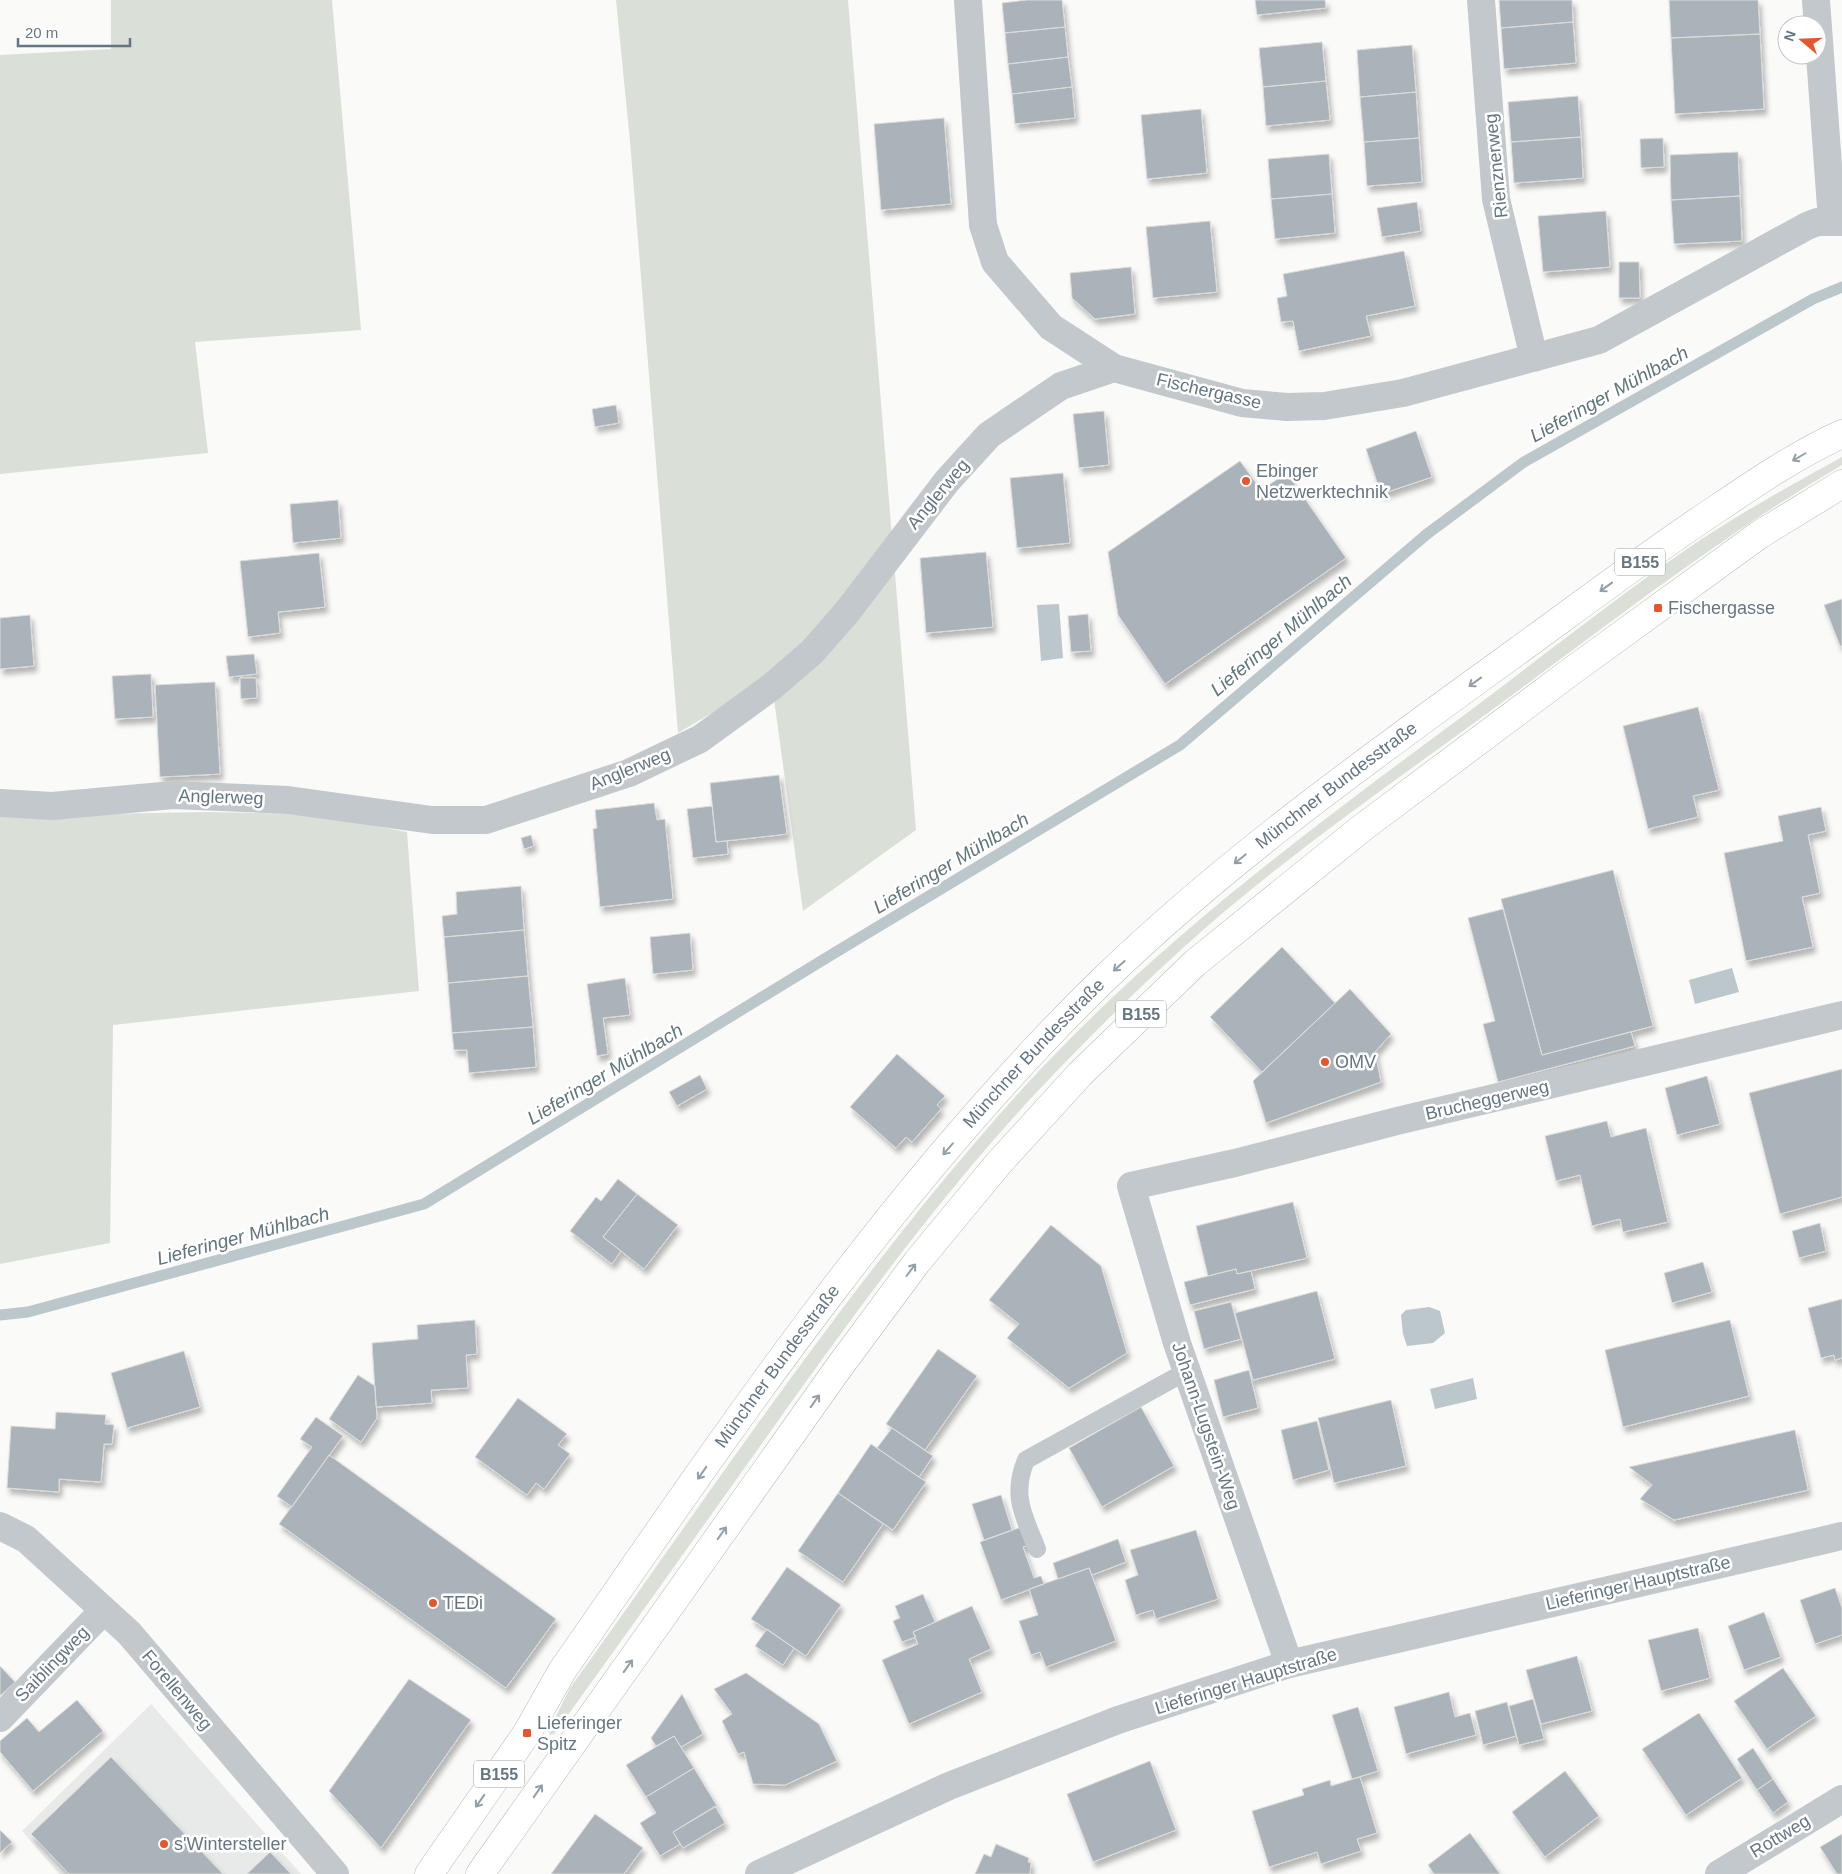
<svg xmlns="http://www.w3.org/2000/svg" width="1842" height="1874" font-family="Arial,sans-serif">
<defs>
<filter id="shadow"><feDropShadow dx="3" dy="5.5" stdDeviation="2.5" flood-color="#0004"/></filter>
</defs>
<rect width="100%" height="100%" fill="#fafaf8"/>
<path fill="#e8e9e9" d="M151,1704L301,1874H59L22,1831Z"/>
<path fill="#dadfd7" d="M111,0H332L361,330L195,342L208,453L0,474V55L111,49Z
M616,0H848L916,830L803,911L774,699L734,700L678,733L630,141Z
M1842,457V465C1723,535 1615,619 1504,701C1398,779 1282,858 1184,947C1132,994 1082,1044 1034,1095C934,1203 848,1322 763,1442C694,1539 625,1636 555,1733L550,1735L549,1730L570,1688C717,1484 856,1272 1025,1086C1159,940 1313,827 1471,710C1543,656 1613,600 1687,549C1737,515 1789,486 1842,457Z
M206,812L313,814L407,832L419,991L113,1025L110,1243L0,1264V816Z"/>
<path fill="#bbc7cb" d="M1059,604L1063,658L1041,661L1037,605Z
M1732,968L1739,992L1695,1004L1689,980Z
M1429,1307L1440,1311L1445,1333L1433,1343L1407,1346L1403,1334L1401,1315L1406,1310Z
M1473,1378L1477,1399L1435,1409L1430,1389Z"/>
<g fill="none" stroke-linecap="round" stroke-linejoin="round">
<path stroke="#bbc7cb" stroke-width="11" d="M0,1315L28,1312L424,1204L836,952L1180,745L1427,534L1524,462L1813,299L1842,287"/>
</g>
<path fill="#aab3b9" stroke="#dcdcda" filter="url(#shadow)" d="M1027,0H1062L1065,27L1005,33L1002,3Z
M1255,0H1325L1326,8L1257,15Z
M1499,0H1572L1573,22L1501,28Z
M1669,0H1758L1760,34L1671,38Z
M1573,22L1576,63L1504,69L1501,28Z
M1065,27L1068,57L1008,64L1005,33Z
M1760,34L1764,109L1675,114L1671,38Z
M1322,42L1326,81L1263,87L1259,48Z
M1412,45L1416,92L1360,97L1357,50Z
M1068,57L1072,87L1012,94L1008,64Z
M1326,81L1330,120L1266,126L1263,87Z
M1072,87L1075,118L1015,124L1012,94Z
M1416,92L1419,138L1364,142L1360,97Z
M1578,96L1581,137L1511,142L1508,102Z
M1201,109L1207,173L1147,179L1141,115Z
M944,118L951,204L881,210L874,124Z
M1581,137L1583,178L1514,183L1511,142Z
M1419,138L1422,182L1367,186L1364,142Z
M1663,138L1664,167L1641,168L1640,139Z
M1738,152L1740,196L1671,200L1670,155Z
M1329,154L1332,194L1271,199L1268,159Z
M1332,194L1335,233L1275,239L1271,199Z
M1740,196L1742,241L1674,244L1671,200Z
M1417,202L1421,231L1382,237L1377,208Z
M1606,211L1610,267L1543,272L1538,216Z
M1210,221L1217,292L1153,298L1146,227Z
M1404,251L1415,306L1366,316L1371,336L1299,351L1293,321L1281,322L1277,298L1287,296L1283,274Z
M1619,262H1639L1640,298H1619Z
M1131,267L1135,314L1095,319L1072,298L1070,273Z
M616,405L619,423L595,427L592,409Z
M1104,411L1109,465L1079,468L1073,414Z
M1416,431L1432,477L1381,494L1366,449Z
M1240,461L1261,490L1287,473L1346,558L1165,684L1118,615L1108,552Z
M1063,473L1070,543L1017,548L1010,478Z
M338,500L341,538L293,543L290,504Z
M986,552L993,627L926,633L920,558Z
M319,553L325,607L278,612L280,633L248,637L240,561Z
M1842,599V646H1840L1824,605Z
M1088,614L1091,651L1071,652L1068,616Z
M30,615L34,666L0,669V618Z
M254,654L257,674L229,677L226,656Z
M151,674L153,717L115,719L112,676Z
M240,678H256L257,698L241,699Z
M215,682L220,774L160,777L155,685Z
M1698,707L1719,790L1693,796L1698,817L1648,829L1623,726Z
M779,775L787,834L716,842L710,783Z
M654,803L657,820L665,819L673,899L600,907L593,829L597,828L595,810Z
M712,806L716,842L727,841L728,854L693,858L687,809Z
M1821,807L1826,831L1808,835L1820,893L1802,897L1813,947L1746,961L1724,853L1783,841L1778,816Z
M531,835L534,846L524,849L521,838Z
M1613,870L1653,1026L1542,1055L1501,899Z
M521,886L524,930L444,937L442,916L457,914L456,892Z
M1503,909L1542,1055L1631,1032L1635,1046L1498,1082L1483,1024L1495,1021L1468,918Z
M524,930L528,976L448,983L444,937Z
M690,933L693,970L653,974L650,937Z
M1282,947L1335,1003L1262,1072L1210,1017Z
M528,976L533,1027L452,1033L448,983Z
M625,978L630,1015L603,1018L608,1054L597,1056L587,984Z
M1350,989L1391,1034L1375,1052L1381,1082L1266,1123L1253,1081Z
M533,1027L536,1067L469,1073L467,1050H454L452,1033Z
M897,1054L945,1096L937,1105L941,1109L912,1142L906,1137L896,1148L850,1107Z
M1842,1069V1197L1780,1214L1749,1093Z
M700,1075L707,1089L677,1106L669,1092Z
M1707,1076L1720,1124L1677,1135L1665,1088Z
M1607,1121L1611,1137L1646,1128L1668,1222L1623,1232L1620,1219L1592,1226L1580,1175L1556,1181L1545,1136Z
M618,1179L637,1194L603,1237L621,1251L612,1264L570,1231L596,1197L601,1201Z
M637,1194L678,1225L644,1269L603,1237Z
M1293,1202L1307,1258L1237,1274L1236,1269L1208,1276L1196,1226Z
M1820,1223L1826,1251L1799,1258L1792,1231Z
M1051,1225L1101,1266L1127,1353L1069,1388L1007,1338L1019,1324L989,1300Z
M1703,1262L1712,1292L1672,1303L1664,1273Z
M1236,1269L1237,1274L1251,1271L1255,1289L1190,1305L1184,1282Z
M1317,1291L1335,1359L1253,1380L1235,1313Z
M1842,1299V1358L1835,1360L1834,1355L1821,1358L1808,1308Z
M1231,1302L1241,1339L1204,1349L1194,1311Z
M475,1320L477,1354L466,1355L468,1388L431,1390L432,1403L376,1407L372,1343L418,1339L417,1325Z
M1730,1320L1749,1396L1623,1427L1605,1350Z
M938,1349L977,1376L925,1450L886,1424Z
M184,1351L200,1407L127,1428L111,1373Z
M1249,1370L1258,1408L1223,1417L1214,1380Z
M358,1375L375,1386L377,1418L361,1442L329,1419Z
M518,1398L567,1434L558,1445L570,1454L544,1489L536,1483L527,1495L475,1457Z
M1391,1400L1406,1466L1334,1483L1318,1418Z
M1141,1407L1174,1466L1102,1507L1069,1448Z
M56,1412L106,1415L105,1424L114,1425L112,1444H104L101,1482L59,1479V1492L7,1488L11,1426L55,1429Z
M316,1417L343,1436L292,1507L277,1496L312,1447L300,1439Z
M1317,1421L1329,1470L1293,1480L1281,1430Z
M892,1428L933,1456L919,1477L877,1448Z
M1795,1430L1808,1490L1674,1520L1640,1499L1652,1485L1629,1467Z
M871,1444L926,1482L893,1530L838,1493Z
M329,1455L556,1619L506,1688L279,1524Z
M838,1493L883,1524L843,1582L798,1551Z
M1001,1495L1012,1530L984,1540L972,1504Z
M1024,1526L1031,1544L1023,1547L1034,1578L1041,1576L1044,1584L1001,1600L980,1542Z
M1196,1530L1218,1599L1156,1619L1153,1610L1136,1615L1125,1580L1138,1575L1130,1550Z
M1118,1539L1126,1562L1092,1575L1089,1568L1058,1579L1053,1563Z
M787,1567L841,1605L806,1656L751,1619Z
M1089,1568L1116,1641L1046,1667L1040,1652L1031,1655L1019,1621L1038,1615L1029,1589Z
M1835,1588L1842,1608V1635L1815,1644L1800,1600Z
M923,1594L935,1622L913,1632L916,1637L902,1642L893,1621L900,1618L895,1606Z
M972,1606L991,1649L969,1659L982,1692L909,1724L882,1660L918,1644L913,1632Z
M1764,1612L1781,1657L1744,1670L1728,1626Z
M1698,1628L1710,1678L1661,1691L1648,1640Z
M767,1629L794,1648L783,1665L755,1646Z
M1577,1656L1592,1711L1541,1724L1526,1670Z
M0,1666L15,1682L0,1696Z
M1783,1668L1816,1716L1767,1749L1734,1701Z
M746,1673L819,1724L837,1761L785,1785L753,1784L744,1752L738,1754L722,1721L732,1714L714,1689Z
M409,1679L471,1720L381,1848L329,1791Z
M1449,1692L1455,1717L1470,1713L1476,1735L1406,1754L1394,1707Z
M682,1694L703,1734L681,1747L674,1736L656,1746L651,1738Z
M1533,1699L1544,1739L1519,1745L1509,1706Z
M77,1700L103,1731L33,1791L0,1752V1741L27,1718L39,1732Z
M1507,1702L1516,1736L1483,1745L1475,1711Z
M1358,1707L1378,1771L1352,1779L1332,1715Z
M1699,1713L1742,1778L1686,1815L1642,1749Z
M674,1736L694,1768L646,1797L626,1765Z
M1753,1748L1773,1779L1757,1790L1737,1759Z
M111,1757L223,1874H69L31,1834Z
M1150,1761L1176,1830L1093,1862L1067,1794Z
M694,1768L717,1806L673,1832L680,1844L660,1856L640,1823L656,1813L646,1797Z
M1565,1771L1599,1816L1545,1857L1512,1812Z
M1360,1777L1377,1833L1357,1839L1361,1851L1321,1864L1317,1852L1269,1867L1252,1811L1304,1795L1302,1789L1330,1780L1331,1786Z
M1773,1779L1788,1802L1773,1813L1757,1790Z
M715,1806L725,1823L683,1848L673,1832Z
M595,1814L643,1848L624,1874H551Z
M0,1830L12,1842L0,1853Z
M1470,1833L1500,1874H1434L1428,1865Z
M1842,1834V1874H1837L1820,1847Z
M996,1844L1029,1858L1028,1862L1031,1863L1030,1874H975L984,1854L991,1857Z
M270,1852L291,1874H247Z"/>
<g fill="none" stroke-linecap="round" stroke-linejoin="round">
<g stroke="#b5babe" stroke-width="29">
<g id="primary">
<path id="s1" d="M429,1874L527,1733L562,1671C728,1432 893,1185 1102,981C1230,857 1376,754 1519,650C1585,602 1650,553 1718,508C1758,481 1798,454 1842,434"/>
<path d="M480,1874L837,1370L917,1262L998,1164L1080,1074L1195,963L1362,828L1573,670L1759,535L1842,484"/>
</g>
</g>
<path stroke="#c3c8cc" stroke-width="18" d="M1037,1549C1024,1516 1011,1496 1026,1460L1187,1371"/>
<path stroke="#c3c8cc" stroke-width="28" d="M968,0L983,225L995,262L1051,327L1114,368L1242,403L1287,407L1324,406L1403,393L1599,340L1807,226L1817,222H1842
M1481,0L1496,199L1534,358
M1816,0L1832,221
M0,803L52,806L173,795L288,800L432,820H486L629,773L700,739L770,688L812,652L847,612L947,481L989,435L1061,386L1114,368
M0,1526L26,1539L129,1633L335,1874
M1289,1664L1177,1343L1131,1186L1235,1163L1397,1121L1842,1015
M0,1718L104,1610
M759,1874L949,1786L1118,1720L1289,1664L1842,1536
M1719,1874L1842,1799"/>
<use href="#primary" stroke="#fff" stroke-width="28"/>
</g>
<defs><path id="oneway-shaft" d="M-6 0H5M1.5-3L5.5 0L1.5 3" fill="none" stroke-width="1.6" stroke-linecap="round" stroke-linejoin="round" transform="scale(1.25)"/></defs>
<g stroke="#939fa8">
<use href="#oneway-shaft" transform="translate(1799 457) rotate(150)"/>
<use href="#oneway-shaft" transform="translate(1606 587) rotate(144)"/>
<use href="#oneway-shaft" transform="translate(1475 682) rotate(144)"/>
<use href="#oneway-shaft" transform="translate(1240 859) rotate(141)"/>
<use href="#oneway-shaft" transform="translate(1119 966) rotate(138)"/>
<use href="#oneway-shaft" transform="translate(948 1149) rotate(131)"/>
<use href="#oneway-shaft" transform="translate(911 1270) rotate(-53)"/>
<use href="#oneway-shaft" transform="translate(815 1401) rotate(-55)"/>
<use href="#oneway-shaft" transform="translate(702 1473) rotate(125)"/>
<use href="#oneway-shaft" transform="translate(722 1533) rotate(-55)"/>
<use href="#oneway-shaft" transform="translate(628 1666) rotate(-55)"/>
<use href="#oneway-shaft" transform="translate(538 1791) rotate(-55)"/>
<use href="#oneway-shaft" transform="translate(480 1801) rotate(125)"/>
</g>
<g fill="#e4572e" stroke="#fff" stroke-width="2">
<circle cx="1246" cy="481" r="5"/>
<rect x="1653" y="603" width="10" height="10" rx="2.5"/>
<circle cx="1325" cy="1062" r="5"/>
<circle cx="433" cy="1603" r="5"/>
<rect x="522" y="1728" width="10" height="10" rx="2.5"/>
<circle cx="164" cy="1844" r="5"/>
</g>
<g text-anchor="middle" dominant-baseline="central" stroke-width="5" stroke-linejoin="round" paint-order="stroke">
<g fill="#fff" stroke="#939fa8" stroke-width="1">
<rect x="1615" y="548.5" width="50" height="27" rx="4"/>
<rect x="1116" y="1000.5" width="50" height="27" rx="4"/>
<rect x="474" y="1760.5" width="50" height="27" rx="4"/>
</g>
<g font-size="16" font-weight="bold" fill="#657683">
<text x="1640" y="562">B155</text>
<text x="1141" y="1014">B155</text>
<text x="499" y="1774">B155</text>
</g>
<g font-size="18" fill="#657683" stroke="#fff">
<text transform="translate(1496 166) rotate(-96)">Rienznerweg</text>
<text transform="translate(1209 391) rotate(13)">Fischergasse</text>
<text transform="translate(938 494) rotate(-50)">Anglerweg</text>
<text transform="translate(630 769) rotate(-22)">Anglerweg</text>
<text stroke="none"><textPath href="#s1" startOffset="1426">Münchner Bundesstraße</textPath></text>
<text transform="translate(221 797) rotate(2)">Anglerweg</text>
<text stroke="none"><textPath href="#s1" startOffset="1021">Münchner Bundesstraße</textPath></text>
<text transform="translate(1487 1100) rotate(-13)">Brucheggerweg</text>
<text stroke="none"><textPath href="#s1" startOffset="616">Münchner Bundesstraße</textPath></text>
<text transform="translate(1206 1426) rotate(71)">Johann-Lugstein-Weg</text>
<text transform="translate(1638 1583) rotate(-13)">Lieferinger Hauptstraße</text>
<text transform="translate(52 1664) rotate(-46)">Saiblingweg</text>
<text transform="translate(1246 1681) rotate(-17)">Lieferinger Hauptstraße</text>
<text transform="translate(177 1690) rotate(50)">Forellenweg</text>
<text transform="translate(1780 1836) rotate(-31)">Rottweg</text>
</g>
<g font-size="18" fill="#657683" stroke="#fff" text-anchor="start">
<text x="1256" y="471">Ebinger<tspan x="1256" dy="21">Netzwerktechnik</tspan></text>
<text x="1668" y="608">Fischergasse</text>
<text x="1335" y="1062">OMV</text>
<text x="443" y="1603">TEDi</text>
<text x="537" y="1723">Lieferinger<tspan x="537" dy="21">Spitz</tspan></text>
<text x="174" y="1844">s'Wintersteller</text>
</g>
<g font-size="19" font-style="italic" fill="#60757c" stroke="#fff">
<text transform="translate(1609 394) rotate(-29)">Lieferinger Mühlbach</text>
<text transform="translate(1281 635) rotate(-40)">Lieferinger Mühlbach</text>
<text transform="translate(951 863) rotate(-31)">Lieferinger Mühlbach</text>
<text transform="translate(605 1074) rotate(-31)">Lieferinger Mühlbach</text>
<text transform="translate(243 1236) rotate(-15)">Lieferinger Mühlbach</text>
</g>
</g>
<g transform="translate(1802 40) rotate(289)"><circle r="24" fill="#ffffff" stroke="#c1c8cd"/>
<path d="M0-4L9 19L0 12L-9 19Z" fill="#e4572e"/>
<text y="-8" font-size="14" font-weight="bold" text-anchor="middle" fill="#657683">N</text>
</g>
<path d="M18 38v8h112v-8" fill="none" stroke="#657683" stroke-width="2.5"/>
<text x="25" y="38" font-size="15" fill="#657683" stroke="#ffffff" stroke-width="4" paint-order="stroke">20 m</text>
</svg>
